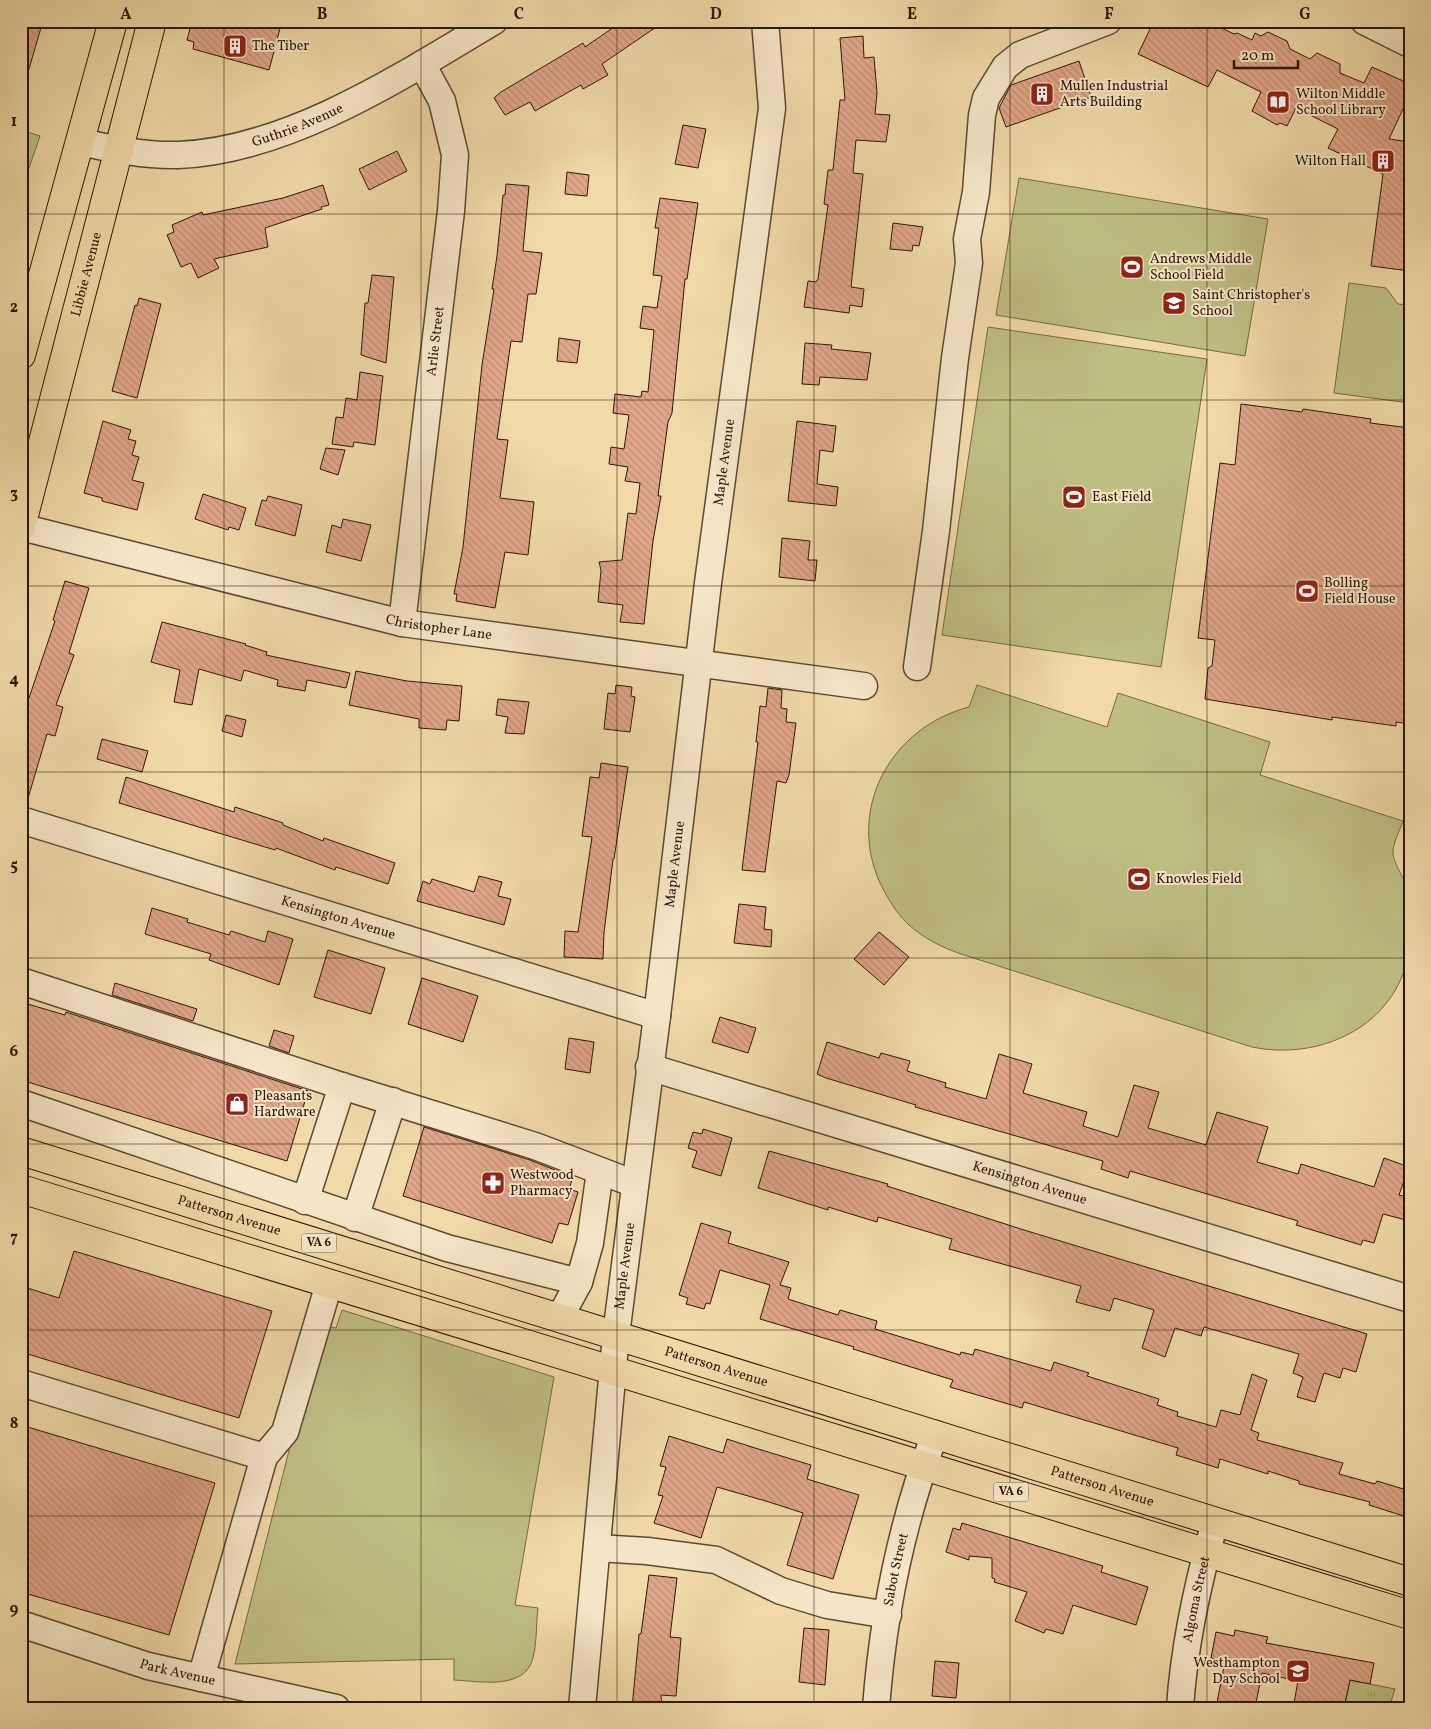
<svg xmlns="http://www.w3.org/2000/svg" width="1431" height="1729" font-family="Vollkorn,serif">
<defs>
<pattern id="park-tufts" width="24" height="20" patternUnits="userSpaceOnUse" patternTransform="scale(1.25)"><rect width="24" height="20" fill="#bebe85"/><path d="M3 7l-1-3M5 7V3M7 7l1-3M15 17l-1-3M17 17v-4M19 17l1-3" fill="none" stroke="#a4a372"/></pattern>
<pattern id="building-back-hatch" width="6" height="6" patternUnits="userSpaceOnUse" patternTransform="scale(1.25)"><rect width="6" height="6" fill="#e0a689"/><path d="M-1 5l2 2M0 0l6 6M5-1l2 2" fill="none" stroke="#c08e75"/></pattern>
</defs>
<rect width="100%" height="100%" fill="#f1d9a9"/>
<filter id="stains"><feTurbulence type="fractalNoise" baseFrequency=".004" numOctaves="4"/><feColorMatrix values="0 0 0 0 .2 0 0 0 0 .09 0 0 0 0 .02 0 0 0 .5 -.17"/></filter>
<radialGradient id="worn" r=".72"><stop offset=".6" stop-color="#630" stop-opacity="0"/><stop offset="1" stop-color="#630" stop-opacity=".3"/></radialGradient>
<path fill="url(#park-tufts)" stroke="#766a47" d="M21,130L40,136L21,191Z
M1350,1680L1395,1689L1389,1708H1344Z"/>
<path fill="#bebe85" stroke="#766a47" d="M1019,178L1268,219L1245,356L996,315Z
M1349,283L1386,288L1398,304L1410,305V403L1334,393Z
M988,327L1207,359L1161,667L942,635Z
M977,685L1107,727L1118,693L1270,742L1260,775L1403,821C1400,830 1392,845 1393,854C1394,866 1409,883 1410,900C1410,917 1412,937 1409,953C1395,1027 1320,1061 1252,1047L961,954C941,947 923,938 908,924C896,913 887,897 880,883C846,807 892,727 969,707Z
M342,1310L554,1377L515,1605L538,1608C536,1624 537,1642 533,1658C525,1691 478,1681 454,1680V1659L235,1664L321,1324L336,1328Z"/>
<path fill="url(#building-back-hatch)" stroke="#2d1709" d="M21,21H43L26,79L21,78Z
M192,21H282L269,70L193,49L194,42L187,40Z
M623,21H665L602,64L608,75L583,89L581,85L535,111L530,102L505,115L494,98L501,92L583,43L585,47Z
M1154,21H1207L1234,34L1237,33L1252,40L1255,33L1261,36L1268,32L1287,41L1290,49L1310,59L1317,53L1340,64V73L1364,83L1372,67L1410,84V94L1389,139L1410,142V271L1371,266L1383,174L1328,148L1338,129L1296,108L1287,126L1280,123L1277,125L1252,111L1261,92L1217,70L1208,87L1138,54Z
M863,36L864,58L874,57L877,93L875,114L890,115L886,142L856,140L853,173L863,174L851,287L864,289L862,307L850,305L849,313L804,307L808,281L816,282L818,279L828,205L824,204L828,170H833L840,100H845L840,38Z
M1079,61L1091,97L1006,127L999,108L1011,85Z
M683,125L706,129L698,168L675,164Z
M397,151L407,171L369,190L359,169Z
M567,172L589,175L587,196L565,194Z
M506,184L529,186L523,251L542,253L536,294H528L522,342L511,341L497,439L508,440L500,498L534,502L528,555L505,552L495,608L456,601L457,594H454L463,547L482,365L494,289H492L497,256L503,195H505Z
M323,185L329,205L321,207L322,209L265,228L268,247L214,259L219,268L198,278L191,263L181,267L167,235L174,232L172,225L202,212L203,215L283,198Z
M660,198L698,203L687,279H685L672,413L668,422L658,496H661L653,541L644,624L620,622L623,605L598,602L601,570L599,562L622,560L628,513L636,514L640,483L625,481L628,467L609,464L611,447L624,449L629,415L613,413L615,394L641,397L642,391L648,392L654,330L640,328L643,306L657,308L662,276L653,275L659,228H655Z
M893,223L923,227L919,246L913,245L912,251L890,249Z
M372,275L394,277L386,363L361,355L365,303H368Z
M139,298L161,304L137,398L112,391L135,305L137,306Z
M559,338L580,341L577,363L557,361Z
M805,343L832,345L831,349L871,353L867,380L820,377L819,385L802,384Z
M360,372L383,376L375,445L354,442L353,447L332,444L336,417L343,418L346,398L357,400Z
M1241,404L1302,412L1303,409L1371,419L1370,423L1410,428V724L1396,722V726L1332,717V720L1205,699L1208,668L1212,666L1215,640L1198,638L1211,533L1220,463L1235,465Z
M103,421L131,430L128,439L136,441L132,455L139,457L132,480L144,483L137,510L102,501V498L84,493Z
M797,421L836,426L833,452L820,450L817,484L838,487L836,506L788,501Z
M326,448L345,450L338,475L320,469Z
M203,494L246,508L239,530L229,527L228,530L195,519Z
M268,496L302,505L295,536L255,525L262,500L266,501Z
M343,519L371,525L361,561L326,552L332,525L341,528Z
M782,538L810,541L808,560H817L815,581L779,577Z
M65,581L89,588L69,653L74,655L56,705L63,707L55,736L47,734L26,805H21V709L25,696L29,698L55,621L53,620Z
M162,622L246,644L245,645L267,652L266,655L350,673L346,688L307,680L305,691L277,686L278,680L244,670L241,681L199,669L192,705L174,702L180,670L151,662Z
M356,671L407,681L462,686L459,721L447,720L446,730L419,728V719L349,705Z
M616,685L632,687L631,696L635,697L630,732L604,729L608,693L615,694Z
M768,688L782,690L781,708L787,709L786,722L796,723L789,775L786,783L777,781L765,872L742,870L758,742H756L760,706L766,707Z
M498,699L529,702L524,734L505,733L508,717L496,715Z
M226,715L246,720L242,737L222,731Z
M102,739L148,751L142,772L97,759Z
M601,763L628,767L614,859H613L604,933L603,959L564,957L565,931L578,932L592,837L582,836L589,786L590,777L599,778Z
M126,777L234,812L235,807L283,823V825L323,841L324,838L395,863L388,884L336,867L335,870L276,848L275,850L119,803Z
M479,876L502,882L498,896L511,899L504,925L417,901L423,881L430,884L432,879L474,892Z
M739,904L766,907L764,929L772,930L771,947L734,943Z
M152,908L188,919L187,922L229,935L231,931L265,942L268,931L293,939L279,985L209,960L211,954L145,934Z
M879,932L909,957L884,985L854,959Z
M328,950L385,968L371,1014L314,997Z
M422,978L478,996L463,1042L408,1024Z
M115,983L197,1009L193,1021L112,995Z
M21,1002L65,1015L66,1012L308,1091L287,1161L21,1080Z
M720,1017L756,1028L748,1053L712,1042Z
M274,1030L294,1036L289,1053L269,1046Z
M569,1038L594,1042L590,1073L565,1069Z
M827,1042L879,1058L881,1053L910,1061L907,1071L946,1083L945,1087L986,1099L999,1054L1032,1064L1023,1093L1087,1112L1083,1126L1118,1137L1134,1085L1159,1092L1148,1128L1206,1145L1217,1112L1268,1127L1257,1162L1298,1174L1301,1164L1374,1187L1384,1158L1409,1167L1399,1195L1410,1198V1209L1406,1220L1383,1214L1374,1243L1363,1240L1361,1245L1296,1225L1298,1221L1130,1171L1128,1178L1101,1169L1103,1161L915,1107L916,1105L826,1078L817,1074Z
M424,1127L530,1160L573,1177L569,1189L578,1192L568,1225L559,1223L552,1243L403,1196Z
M703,1129L732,1138L721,1176L692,1167L697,1151L688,1148L693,1132L702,1134Z
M769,1151L888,1184L887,1186L1024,1230L1367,1334L1356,1372L1343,1368L1340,1378L1324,1373L1315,1402L1297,1397L1303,1377L1293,1373L1299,1354L1204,1327L1201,1336L1175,1328L1165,1357L1142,1348L1154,1310L1114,1298L1110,1311L1076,1302L1081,1286L949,1249L952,1239L878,1217L877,1222L828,1207V1210L758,1188Z
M701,1223L731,1232L728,1243L789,1262L780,1285L791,1288L788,1299L838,1315L840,1310L877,1321L875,1329L960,1355L961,1352L973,1355L975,1349L1051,1371L1054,1362L1089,1373L1087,1376L1159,1399L1157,1405L1178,1412L1177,1416L1216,1427L1221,1410L1240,1415L1252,1374L1267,1380L1251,1430L1259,1433L1257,1440L1343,1463L1339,1474L1375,1484L1377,1481L1410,1491V1518L1369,1505L1370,1502L1299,1484V1481L1268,1471V1474L1220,1459L1218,1468L1176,1455L1178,1448L1024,1402L1022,1408L950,1387L953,1380L853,1349L854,1347L760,1319L770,1285L720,1270L710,1304L706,1303L704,1309L686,1304L688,1298L679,1295Z
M74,1251L272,1311L239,1418L21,1352V1286L59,1298Z
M21,1425L215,1483L169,1635L21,1592Z
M669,1436L723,1453L727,1439L755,1448L811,1465L807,1479L859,1495L833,1579L787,1565L803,1513L769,1502L717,1487L701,1538L654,1523L663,1496L658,1495L666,1467L660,1466Z
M962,1523L1103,1566L1101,1572L1148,1587L1136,1625L1073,1605L1063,1634L1046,1629L1044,1633L1015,1621L1027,1592L994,1582L995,1579L992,1578V1558L969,1556V1560L946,1552L953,1528L960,1530Z
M649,1575L677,1578L670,1637L681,1638L676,1696L661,1695L662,1708H632L639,1634H641Z
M804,1628L829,1630L825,1685L799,1682Z
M1235,1630L1268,1637L1266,1643L1374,1663L1370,1684L1350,1680L1344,1708H1293L1298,1681L1262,1673L1255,1708H1216L1225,1661L1211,1658L1216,1632L1234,1636Z
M935,1661L959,1663L956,1698L932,1696Z"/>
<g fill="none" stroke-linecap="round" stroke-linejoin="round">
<g stroke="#5e4831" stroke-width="29">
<g id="minor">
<path d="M1364,21L1410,44"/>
<path id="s1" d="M81,142C112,149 146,156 178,155C288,151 402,76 494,21"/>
<path id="s2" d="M21,527L402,623L864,686"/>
<path id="s3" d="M402,623L451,211L455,155L442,101L422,64"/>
<path d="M917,667L936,531L955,358L969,263L967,239L976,192L982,115L986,98L1005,67L1020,55L1108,21"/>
<path id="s4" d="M21,820L657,1016"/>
<path d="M21,981L342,1086L535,1146L635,1184"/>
<path id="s5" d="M649,1067L1410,1299"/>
<path d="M21,1103L447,1248L579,1282"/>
<path d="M305,1201L342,1086"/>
<path d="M355,1218L393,1101"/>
<path d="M560,1317L579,1282L590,1243L600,1171"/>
<path d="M21,1383L264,1457"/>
<path d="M597,1548L647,1551L716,1560L781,1591L827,1605L888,1615"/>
<path id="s6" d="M21,1624L148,1666L336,1708"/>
<path d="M201,1678L264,1457L285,1432L329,1284"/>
<path id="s7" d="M582,1708L616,1335L657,1016L708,583L772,108L765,21"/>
<path id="s8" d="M876,1708C883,1615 902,1521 935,1434"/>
<path id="s9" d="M1180,1708C1184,1646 1198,1582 1215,1522"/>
</g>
</g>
<g stroke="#2d1709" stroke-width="30">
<g id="major">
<path d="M21,355L113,21"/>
<path id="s10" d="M21,527L152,21"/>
<path id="s11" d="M21,1151L1410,1582"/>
<path d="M21,1189L1410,1615"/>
</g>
</g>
<use href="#minor" stroke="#f6e6c7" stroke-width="26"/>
<use href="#major" stroke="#f1d9a9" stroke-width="28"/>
</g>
<path fill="none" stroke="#2d1709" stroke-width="1" stroke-opacity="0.55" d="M224,21V1708M421,21V1708M617,21V1708M814,21V1708M1010,21V1708M1207,21V1708M21,214H1410M21,400H1410M21,586H1410M21,772H1410M21,958H1410M21,1144H1410M21,1330H1410M21,1516H1410"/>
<defs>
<g id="building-square" transform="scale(1.25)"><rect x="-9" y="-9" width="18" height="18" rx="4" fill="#8f2418" stroke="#f6e6c7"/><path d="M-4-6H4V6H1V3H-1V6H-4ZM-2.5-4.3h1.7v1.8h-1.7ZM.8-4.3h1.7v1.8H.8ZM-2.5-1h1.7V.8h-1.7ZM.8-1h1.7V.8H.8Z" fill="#fff"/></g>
<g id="library-square" transform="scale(1.25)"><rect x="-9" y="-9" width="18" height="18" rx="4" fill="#8f2418" stroke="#f6e6c7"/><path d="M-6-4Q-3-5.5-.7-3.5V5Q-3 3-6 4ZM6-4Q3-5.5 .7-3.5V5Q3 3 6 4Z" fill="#fff"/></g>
<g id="stadium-square" transform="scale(1.25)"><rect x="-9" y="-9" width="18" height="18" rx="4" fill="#8f2418" stroke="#f6e6c7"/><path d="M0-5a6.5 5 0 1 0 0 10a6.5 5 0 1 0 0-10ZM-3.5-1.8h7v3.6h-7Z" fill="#fff"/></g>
<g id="school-square" transform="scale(1.25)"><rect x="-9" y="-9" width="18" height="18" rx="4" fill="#8f2418" stroke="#f6e6c7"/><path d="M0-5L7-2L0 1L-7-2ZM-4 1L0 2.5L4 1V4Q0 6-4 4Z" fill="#fff"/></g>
<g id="shop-square" transform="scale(1.25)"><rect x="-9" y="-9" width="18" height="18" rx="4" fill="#8f2418" stroke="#f6e6c7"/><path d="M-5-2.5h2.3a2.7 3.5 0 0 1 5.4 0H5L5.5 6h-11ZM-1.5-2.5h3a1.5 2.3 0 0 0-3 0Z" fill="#fff"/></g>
<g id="pharmacy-square" transform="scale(1.25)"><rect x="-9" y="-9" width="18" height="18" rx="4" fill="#8f2418" stroke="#f6e6c7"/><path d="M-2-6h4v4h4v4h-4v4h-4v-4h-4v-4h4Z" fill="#fff"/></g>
</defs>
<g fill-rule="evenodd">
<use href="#building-square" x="235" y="46"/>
<use href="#building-square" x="1042" y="94"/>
<use href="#library-square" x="1278" y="102"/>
<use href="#building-square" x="1383" y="161"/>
<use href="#stadium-square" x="1132" y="267"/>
<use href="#school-square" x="1174" y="303"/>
<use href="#stadium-square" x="1074" y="497"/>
<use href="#stadium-square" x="1307" y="591"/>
<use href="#stadium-square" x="1139" y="879"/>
<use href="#shop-square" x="237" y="1104"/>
<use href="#pharmacy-square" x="493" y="1183"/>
<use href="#school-square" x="1298" y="1671"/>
</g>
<g text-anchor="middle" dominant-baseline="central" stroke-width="4" stroke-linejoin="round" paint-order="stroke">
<g fill="#f6e6c7" stroke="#695542" stroke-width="1">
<rect x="301.5" y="1233.5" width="35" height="19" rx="4"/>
<rect x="993.5" y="1482.5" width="35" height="19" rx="4"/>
</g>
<g font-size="12" font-weight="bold" fill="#2d1709">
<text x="319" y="1243">VA 6</text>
<text x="1011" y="1492">VA 6</text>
</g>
<g font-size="14" fill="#2d1709" stroke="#f6e6c7" text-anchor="start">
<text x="252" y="46">The Tiber</text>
<text x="1060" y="86">Mullen Industrial<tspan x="1060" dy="16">Arts Building</tspan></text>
<text x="1296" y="94">Wilton Middle<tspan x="1296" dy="16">School Library</tspan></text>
<text x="1366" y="161" text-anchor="end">Wilton Hall</text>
<text x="1150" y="259">Andrews Middle<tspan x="1150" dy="16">School Field</tspan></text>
<text x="1192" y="295">Saint Christopher's<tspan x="1192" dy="16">School</tspan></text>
<text x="1092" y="497">East Field</text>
<text x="1324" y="583">Bolling<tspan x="1324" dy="16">Field House</tspan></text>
<text x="1156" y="879">Knowles Field</text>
<text x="254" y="1096">Pleasants<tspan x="254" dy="16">Hardware</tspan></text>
<text x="510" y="1175">Westwood<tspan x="510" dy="16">Pharmacy</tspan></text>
<text x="1280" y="1663" text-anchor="end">Westhampton<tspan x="1280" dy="16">Day School</tspan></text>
</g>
<g font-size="14" fill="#2d1709" stroke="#f6e6c7">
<text stroke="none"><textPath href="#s1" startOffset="222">Guthrie Avenue</textPath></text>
<text stroke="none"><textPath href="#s10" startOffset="261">Libbie Avenue</textPath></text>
<text stroke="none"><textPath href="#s3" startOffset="284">Arlie Street</textPath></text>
<text stroke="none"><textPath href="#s7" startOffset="1254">Maple Avenue</textPath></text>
<text stroke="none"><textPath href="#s2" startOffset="430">Christopher Lane</textPath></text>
<text stroke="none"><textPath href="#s7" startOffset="849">Maple Avenue</textPath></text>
<text stroke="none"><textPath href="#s4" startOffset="332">Kensington Avenue</textPath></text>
<text stroke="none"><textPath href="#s5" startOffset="398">Kensington Avenue</textPath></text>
<text stroke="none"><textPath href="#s11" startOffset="218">Patterson Avenue</textPath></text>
<text stroke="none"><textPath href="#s7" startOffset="444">Maple Avenue</textPath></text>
<text stroke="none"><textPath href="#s11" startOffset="728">Patterson Avenue</textPath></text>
<text stroke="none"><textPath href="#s11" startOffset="1132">Patterson Avenue</textPath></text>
<text stroke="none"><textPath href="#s8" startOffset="140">Sabot Street</textPath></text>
<text stroke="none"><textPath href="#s9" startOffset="110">Algoma Street</textPath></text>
<text stroke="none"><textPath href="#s6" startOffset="164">Park Avenue</textPath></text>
</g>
</g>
<rect width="1431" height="1729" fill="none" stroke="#f1d9a9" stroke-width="55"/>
<path d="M1234 60v8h64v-8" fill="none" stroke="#2d1709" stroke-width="2.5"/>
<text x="1241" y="60" font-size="15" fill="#2d1709" stroke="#f6e6c7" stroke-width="4" paint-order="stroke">20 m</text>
<rect x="28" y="28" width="1376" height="1674" fill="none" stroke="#2d1709" stroke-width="2"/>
<g font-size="16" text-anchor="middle" font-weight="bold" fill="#2d1709">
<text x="126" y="19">A</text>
<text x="322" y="19">B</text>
<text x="519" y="19">C</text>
<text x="716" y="19">D</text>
<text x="912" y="19">E</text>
<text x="1109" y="19">F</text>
<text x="1305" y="19">G</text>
<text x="14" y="126">1</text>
<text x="14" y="312">2</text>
<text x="14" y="498">3</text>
<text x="14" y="684">4</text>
<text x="14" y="870">5</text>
<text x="14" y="1056">6</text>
<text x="14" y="1242">7</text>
<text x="14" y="1428">8</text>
<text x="14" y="1614">9</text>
</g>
<rect width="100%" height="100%" filter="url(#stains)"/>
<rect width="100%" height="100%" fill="url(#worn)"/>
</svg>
